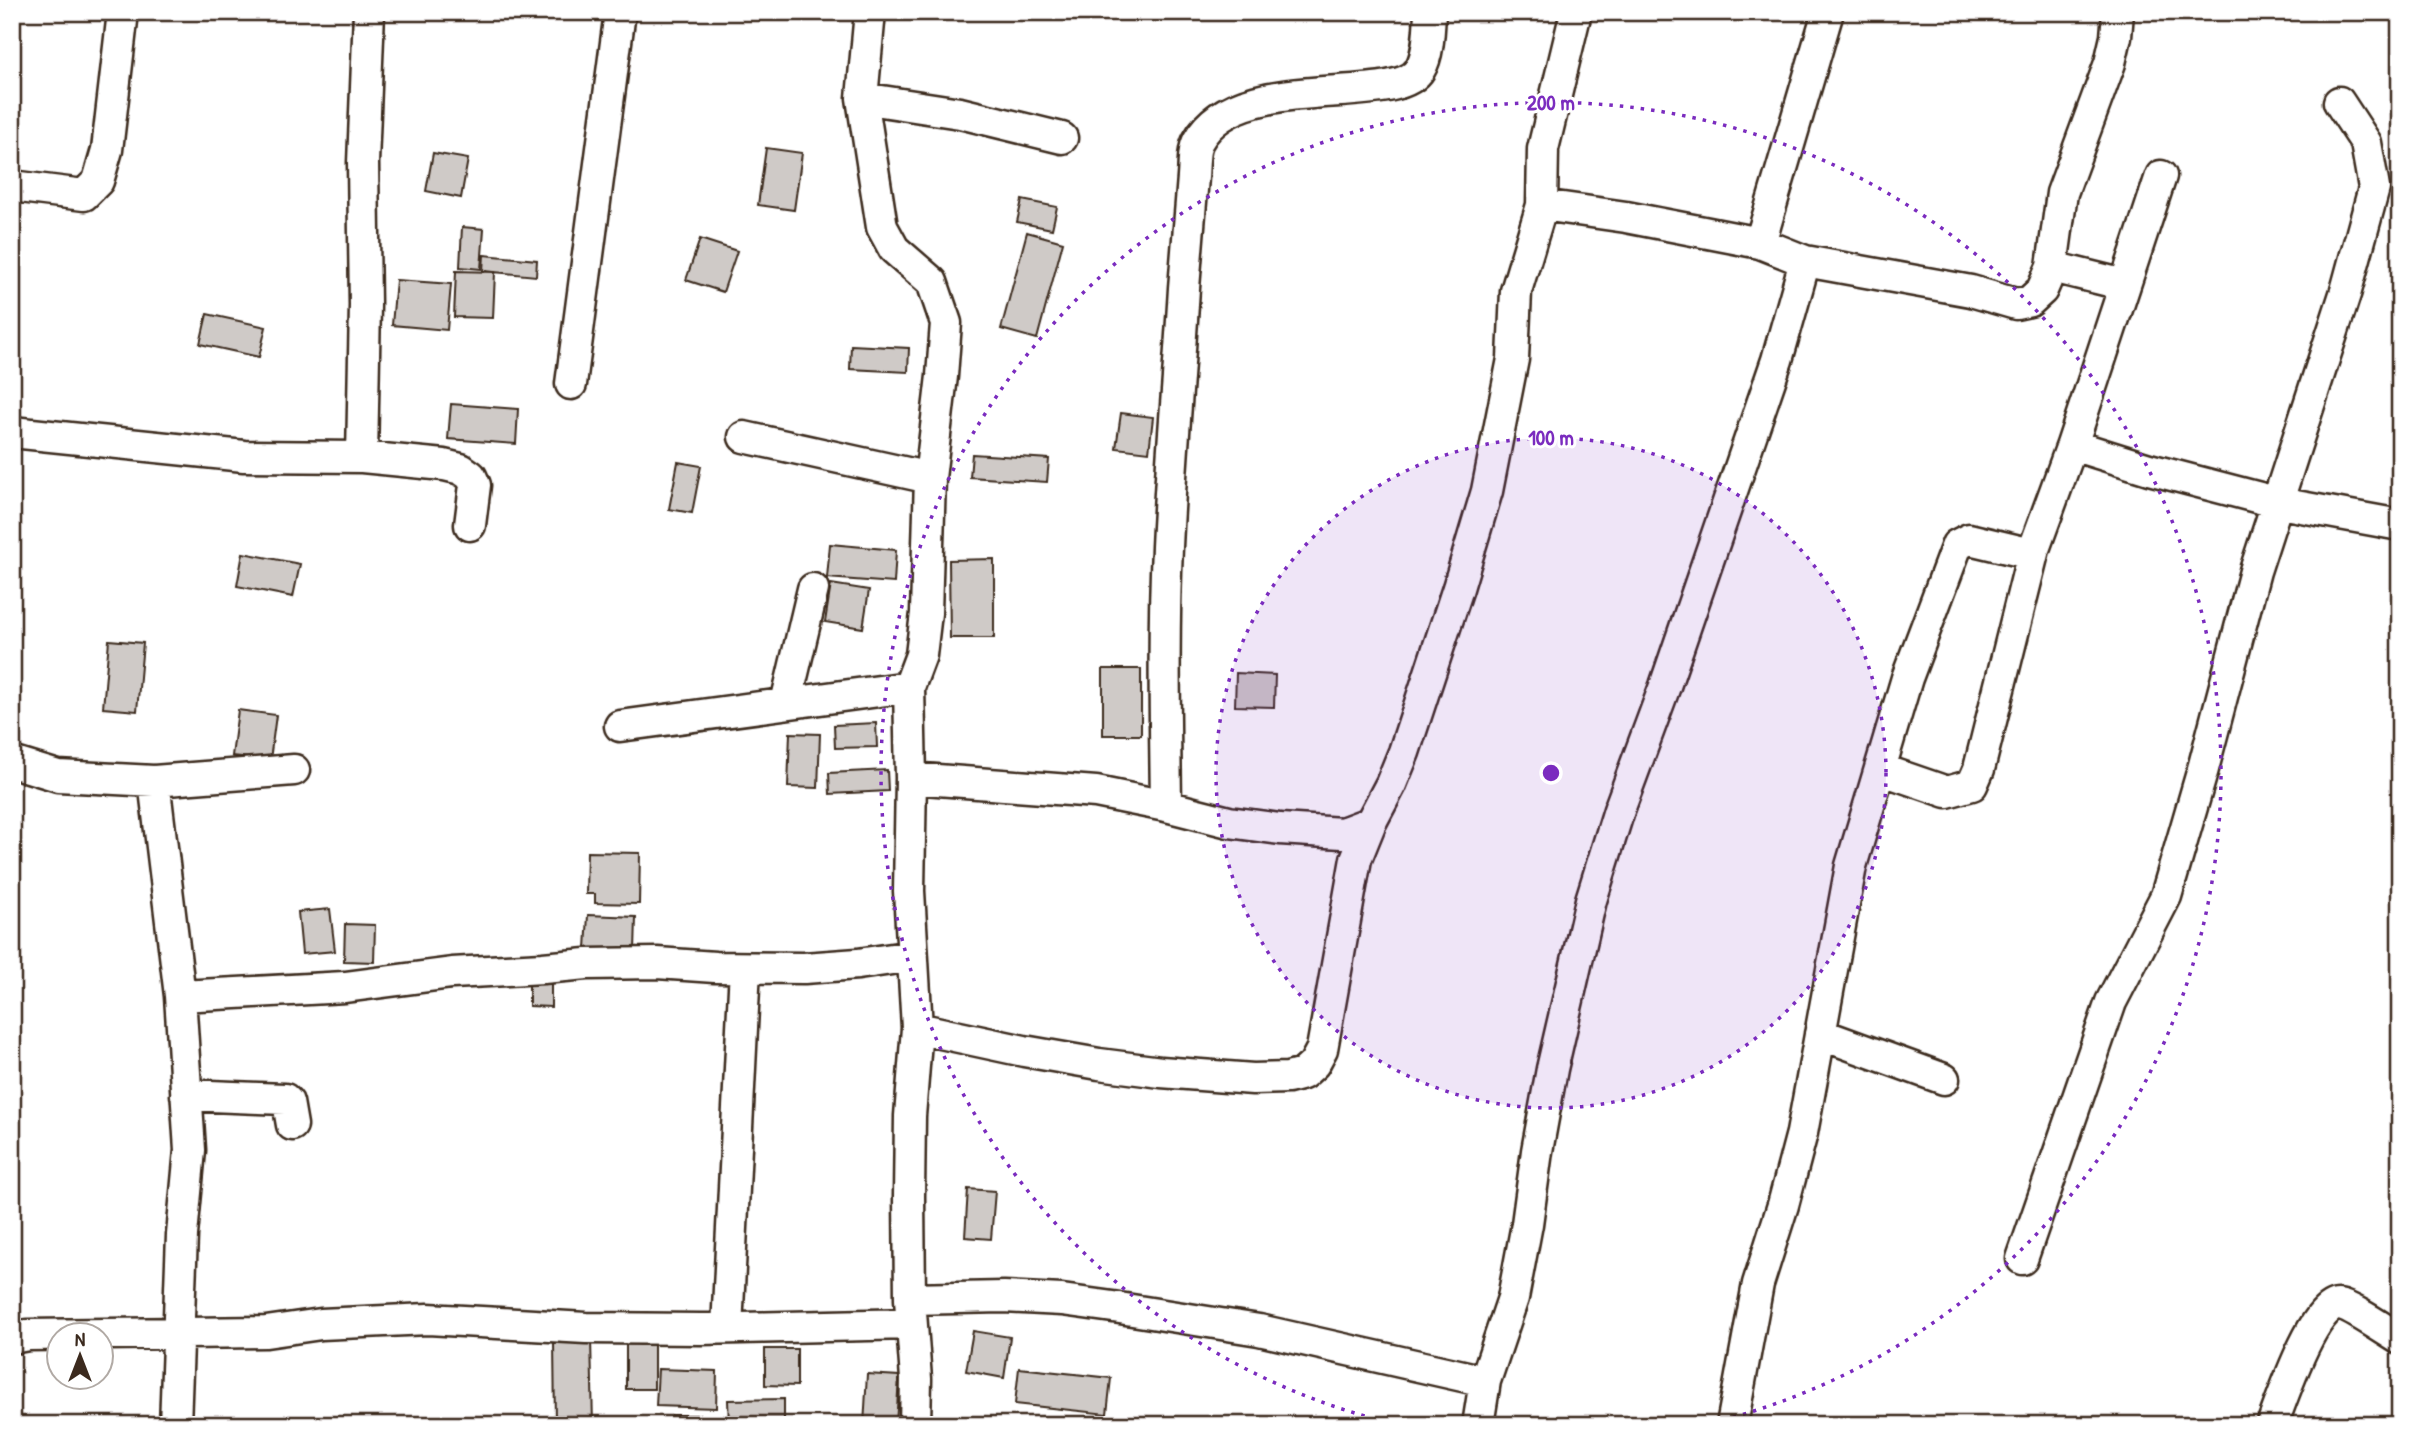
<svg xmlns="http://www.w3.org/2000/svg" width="2412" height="1437" font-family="'Patrick Hand',sans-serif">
<rect width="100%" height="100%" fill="#fff"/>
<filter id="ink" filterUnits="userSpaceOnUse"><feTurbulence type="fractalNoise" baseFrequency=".0143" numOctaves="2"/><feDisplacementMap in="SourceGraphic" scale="14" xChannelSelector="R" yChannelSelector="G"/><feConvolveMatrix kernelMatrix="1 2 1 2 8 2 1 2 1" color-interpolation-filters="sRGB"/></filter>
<g filter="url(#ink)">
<path fill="#cfcac7" stroke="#3b2a1e" stroke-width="2" d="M766,148L802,153L794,210L758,205Z
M433,153L468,159L461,198L426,191Z
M1022,200L1057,207L1052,229L1017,222Z
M462,227L484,229L481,269L460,267Z
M1027,232L1063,242L1037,339L1001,329Z
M700,239L737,251L723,292L686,280Z
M484,255L537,260L536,276L483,271Z
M456,271L495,272L493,318L454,317Z
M396,280L451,284L447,330L392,325Z
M207,314L266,327L259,357L200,344Z
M851,345L909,348L908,372L850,369Z
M451,404L518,409L516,444L448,439Z
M1121,413L1153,417L1149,452L1116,448Z
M972,454L1049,459L1047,482L970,477Z
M678,462L701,466L692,513L669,509Z
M830,544L896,550L894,583L827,578Z
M243,553L300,564L293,597L237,586Z
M994,559V638H950L949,560Z
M831,584L869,590L863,628L825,622Z
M109,640L143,643L137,711L103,708Z
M1103,669H1141V735H1103Z
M1236,673L1275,675L1274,707L1235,706Z
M238,710L276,715L270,760L232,756Z
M876,723L877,747L835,748L834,725Z
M790,733L820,734L818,788L788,787Z
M887,770L888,791L830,794L829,773Z
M587,852L640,853L639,904L595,903V894H586Z
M330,909L335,951L302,954L298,912Z
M588,915L636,917L635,951L586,949Z
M345,924L375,925L374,962L344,961Z
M529,979L551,980V1007L529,1006Z
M968,1189L995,1191L991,1239L965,1237Z
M973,1331L1010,1337L1004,1378L966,1371Z
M591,1339L593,1425H555L554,1340Z
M626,1342H654V1389H626Z
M765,1349H797V1386L765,1385Z
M1019,1368L1111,1378L1107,1414L1015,1404Z
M658,1369L717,1371L716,1408L656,1406Z
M867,1374L899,1376L896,1425H864Z
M784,1399V1425H729L728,1400Z
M672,1415H717V1425H672Z"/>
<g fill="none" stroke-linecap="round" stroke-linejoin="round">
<g stroke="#3b2a1e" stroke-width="35">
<path id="minor" d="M870,12L862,98L882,227L894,249L932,282L946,323L942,376L930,478L926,613L921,655L909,687L911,778L909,891L917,1028L910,1116L909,1196L910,1299L916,1379L915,1425
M862,98L960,113L1062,138
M12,186L84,195L98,181L107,150L123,12
M1542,205L1626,217L1760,243L1805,261L1971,291L2016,304L2030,301L2042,290L2052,267L2062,193L2110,63L2116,37L2118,12
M1760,243L1828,12
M2052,267L2125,285
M571,384L620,12
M12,432L244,456L362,457L444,465L461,469L471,476L475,485L470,525
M744,437L930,478
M2072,445L2161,176
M362,457L365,305L363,163L369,12
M786,703L813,589
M620,726L909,687
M12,762L58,776L154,781L294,770
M1880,769L1947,792L1972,785L1979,769L2034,549
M911,778L1096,792L1166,806L1229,822L1280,829L1342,833L1371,822
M154,781L180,996L190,1150L182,1235L175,1425
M1166,806C1165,719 1163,633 1167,547C1171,460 1179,374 1184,288C1187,251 1190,214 1193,177C1194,167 1193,150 1198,141C1238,67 1397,110 1420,69C1429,54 1429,29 1430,12
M180,996L345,987L452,973L543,968L587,964L657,963L715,967L804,968L858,964L912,956
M917,1028L1024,1051L1099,1064L1161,1072L1253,1079L1288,1078L1303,1074L1314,1064L1322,1049L1356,859L1371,822L1391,784L1404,752L1458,588L1487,491L1513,359L1516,291L1542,205L1543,149L1576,12
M1820,1034L1944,1079
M186,1095L285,1099L288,1102L292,1125
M2022,1259L2111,1002L2166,896L2203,769L2255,571L2346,291L2374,188L2366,143L2339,102
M910,1299L1004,1297L1062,1300L1113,1307L1259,1330L1485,1381
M727,1328L745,968
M12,1338L28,1335L266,1332L321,1324L428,1319L586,1328L701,1329L911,1324
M1478,1425L1485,1381L1513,1298L1527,1224L1537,1151L1552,1069L1591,900L1619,810L1665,686L1777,360L1805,261
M1732,1425L1758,1284L1783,1205L1802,1133L1851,866L1907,678L1957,545L1969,539L2028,553L2034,549L2072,445L2149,469L2279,503L2400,525
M2272,1425C2281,1402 2313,1305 2338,1305C2349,1305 2388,1332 2400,1339"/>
</g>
<use href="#minor" stroke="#fff" stroke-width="30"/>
</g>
</g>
<circle cx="1551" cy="773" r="335" fill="#7b2cbf" fill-opacity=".12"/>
<g fill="none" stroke="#7b2cbf" stroke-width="3.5" stroke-dasharray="3.5 7">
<circle cx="1551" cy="773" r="335"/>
<path d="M1395 1424A670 670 0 1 1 1707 1424"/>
</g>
<circle cx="1551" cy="773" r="10" fill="#7b2cbf" stroke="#fff" stroke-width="3.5"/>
<g font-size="21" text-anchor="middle" font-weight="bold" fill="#7b2cbf" stroke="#fff" stroke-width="6" stroke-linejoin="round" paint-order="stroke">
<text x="1551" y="110">200 m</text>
<text x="1551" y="445">100 m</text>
</g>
<rect width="2412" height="1437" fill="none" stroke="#fff" stroke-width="42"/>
<rect x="21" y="21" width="2370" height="1395" fill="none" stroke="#3b2a1e" stroke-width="2.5" filter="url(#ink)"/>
<g transform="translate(80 1356)"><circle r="33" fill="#ffffff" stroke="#b1aaa5" stroke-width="2"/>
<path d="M0-5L12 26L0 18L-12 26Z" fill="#3b2a1e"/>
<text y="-10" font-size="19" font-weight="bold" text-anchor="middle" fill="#3b2a1e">N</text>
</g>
</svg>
